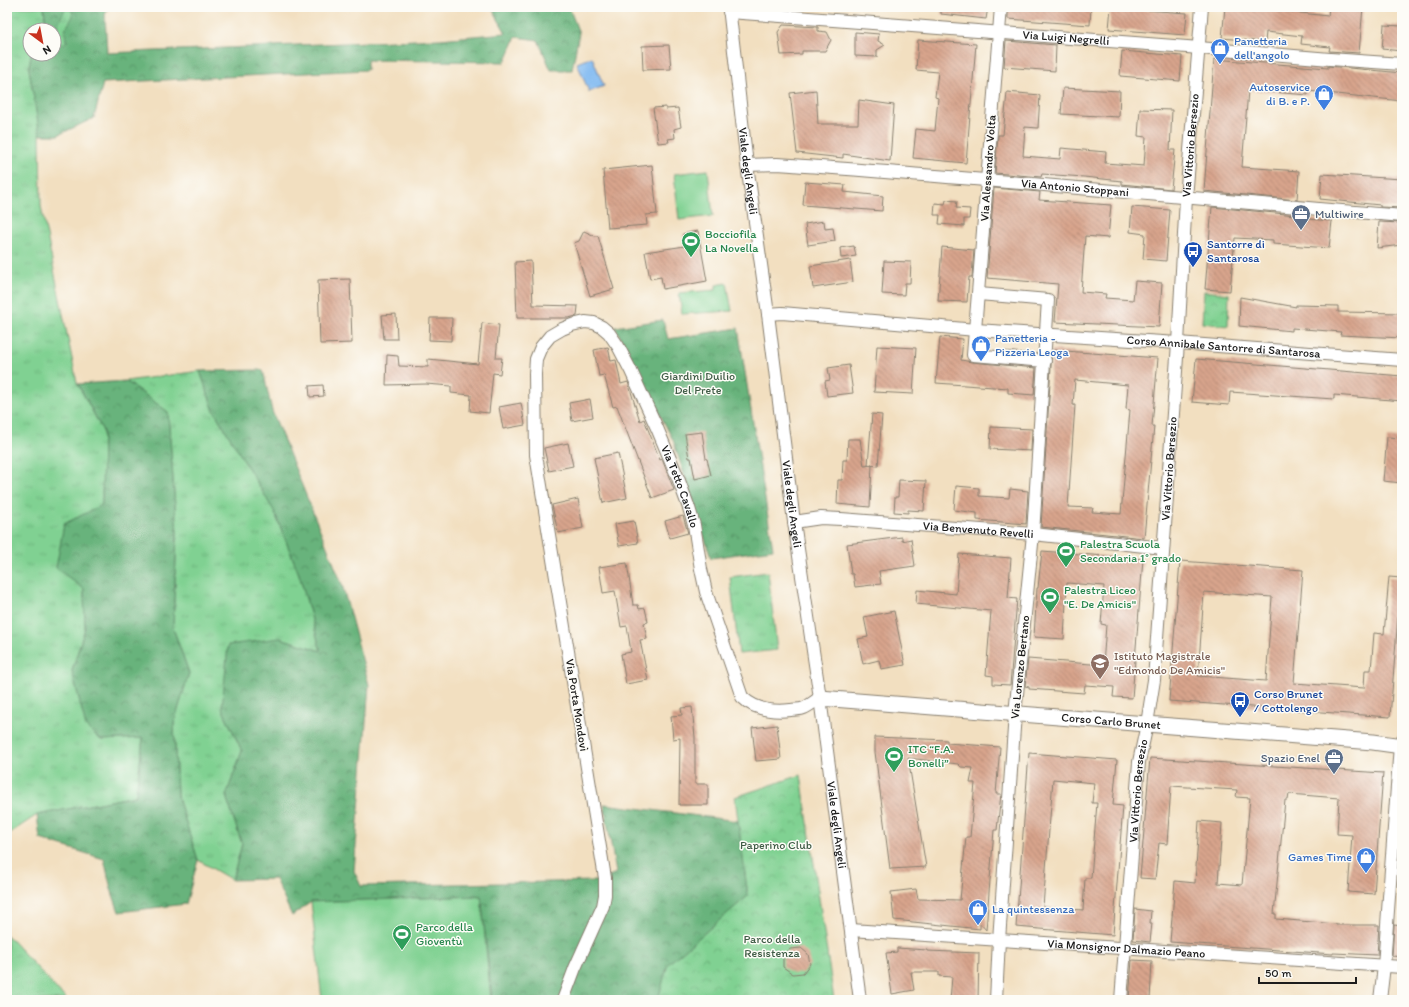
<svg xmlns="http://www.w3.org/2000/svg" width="1409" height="1007" font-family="Itim,sans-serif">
<defs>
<pattern id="grass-tufts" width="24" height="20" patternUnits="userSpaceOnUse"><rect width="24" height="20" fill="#80d192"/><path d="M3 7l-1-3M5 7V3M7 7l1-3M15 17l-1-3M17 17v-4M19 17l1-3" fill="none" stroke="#6eb37d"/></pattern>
<pattern id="forest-crowns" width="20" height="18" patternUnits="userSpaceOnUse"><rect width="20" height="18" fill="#68b37c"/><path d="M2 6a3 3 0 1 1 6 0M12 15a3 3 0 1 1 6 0" fill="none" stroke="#559165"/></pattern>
<pattern id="wetland-marsh" width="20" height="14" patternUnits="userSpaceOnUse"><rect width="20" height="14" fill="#80d192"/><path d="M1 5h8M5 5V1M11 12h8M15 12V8" fill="none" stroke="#6eb37d"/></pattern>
<pattern id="park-crowns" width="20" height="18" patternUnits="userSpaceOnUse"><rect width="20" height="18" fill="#80d192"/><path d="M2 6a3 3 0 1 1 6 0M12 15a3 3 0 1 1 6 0" fill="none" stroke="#6eb37d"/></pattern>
<pattern id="building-back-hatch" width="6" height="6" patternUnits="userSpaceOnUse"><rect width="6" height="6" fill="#d8a48c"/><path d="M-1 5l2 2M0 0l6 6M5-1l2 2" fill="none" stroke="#ae8572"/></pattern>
</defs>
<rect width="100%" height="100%" fill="#fdfcf7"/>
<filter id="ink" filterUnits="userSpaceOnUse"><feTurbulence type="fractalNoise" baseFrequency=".025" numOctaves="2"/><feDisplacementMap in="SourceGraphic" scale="8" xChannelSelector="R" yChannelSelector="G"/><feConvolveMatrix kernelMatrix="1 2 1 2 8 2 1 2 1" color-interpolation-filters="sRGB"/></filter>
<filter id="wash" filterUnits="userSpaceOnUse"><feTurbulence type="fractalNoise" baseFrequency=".012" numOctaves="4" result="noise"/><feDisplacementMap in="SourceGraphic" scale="16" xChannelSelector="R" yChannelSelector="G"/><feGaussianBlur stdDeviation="0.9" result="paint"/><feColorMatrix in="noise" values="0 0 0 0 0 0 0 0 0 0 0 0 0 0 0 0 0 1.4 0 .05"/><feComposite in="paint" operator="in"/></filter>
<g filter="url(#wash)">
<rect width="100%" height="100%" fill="#f2dfc0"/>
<path fill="url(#grass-tufts)" stroke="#4e7657" d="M7,7H44L46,26L34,30H30L31,54L29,69L40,135L41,206L77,383L103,431L102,506L64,524L84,589L85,628L72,671L101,740L143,738L136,796L37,815L7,835Z
M200,371L214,411L274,510L299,574L321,651L280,638L222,708L242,751L226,796L242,844L232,880L198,860L177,795L174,723L189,673L173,628L177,533L168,412L126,381Z
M768,572L777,650L739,654L730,577Z
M7,935L65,998L66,1000H7Z"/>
<path fill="url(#forest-crowns)" stroke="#42684c" d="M44,7H108L105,15L107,53L440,39L506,33L491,7H569L579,33L572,70H551L538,40L516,37L505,62L367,60V70L103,83L94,118L58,135H40L29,69L31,54H54V30H34L46,26Z
M663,320L668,339L738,328L773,549L711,558L673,440L615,327Z
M263,370L272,411L342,584L369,685L354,871L361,886L597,881L616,873L604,804L738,821L748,896L668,964L658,1000H492L481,896L311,902L292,916L275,879L232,880L242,844L226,796L242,751L222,708L228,645L280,638L321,651L299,574L274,511L214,411L200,371Z
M126,381L168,412L177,533L173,628L189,673L174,723L177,795L198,860L186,904L119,912L111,889L104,859L40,839L37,815L136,796L143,738L101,740L86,727L72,671L85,628L84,589L56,568L64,524L102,505L103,431L78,384Z"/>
<path fill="url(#wetland-marsh)" stroke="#4e7657" d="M65,9L72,10L73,16L65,30L66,42L63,45C52,29 58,25 65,9Z"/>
<path fill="url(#park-crowns)" stroke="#4e7657" d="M1204,291L1229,294L1228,326L1202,323Z
M801,775L834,1000H658L668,964L748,896L735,797Z"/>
<path fill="#80d192" stroke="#4e7657" d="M708,170L713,216L679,220L674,174Z
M727,283L732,311L682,314L679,293L716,290V285Z
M481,896L491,1000H322L311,902Z"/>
<path fill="#80b9f1" stroke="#4e6a86" d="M592,57L604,86L589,92L577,63Z"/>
<g id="blocks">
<path fill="url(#building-back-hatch)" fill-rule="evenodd" d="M941,7H988L986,19L941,14Z
M1008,7H1091L1090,25L1008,19Z
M1111,7H1144V10L1187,13L1185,35L1109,29Z
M1225,7H1246L1328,16L1329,7H1363L1359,53L1329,51L1330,47L1301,44L1302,36L1266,32L1265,42L1222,38Z
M783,25L818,27V31L827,32L831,40L825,51H802V54L781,55L778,32Z
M1384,25L1402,26V51L1382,49Z
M855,32L879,34L878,41L885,45L877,50V57L855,56Z
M918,40L976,44L966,163L913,158L916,129L935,131L938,98L935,97L938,72L916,70Z
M1006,41L1056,45L1055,71L1004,67Z
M669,45L671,69L643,70L642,46Z
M1122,51L1182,56L1180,81L1120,76Z
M1214,59L1328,68V66L1360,69L1402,73V101L1308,91V95L1248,90L1242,167L1299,171L1297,200L1204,191Z
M1063,88L1120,91L1119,117L1061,114Z
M816,90L818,124H858L859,100L894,105L890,161L843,154V158L797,153L790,93Z
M1007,92L1040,95L1038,128L1025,127L1023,156L1060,159L1061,148L1106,152L1105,163L1144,166L1146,137L1138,136L1140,109L1172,110L1170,150H1175L1171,189L1122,184V181L1084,177L1042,174L1041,177L995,173L998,135H1003Z
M666,107V109L678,108L681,127L674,129L675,138L668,139L669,142L658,143L653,108Z
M652,165L657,214L646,215L647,225L608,228L603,170Z
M1322,174L1402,179V208L1380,207V205L1320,199Z
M805,182L845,185L844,192L883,196L882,211L803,205Z
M994,188L1040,192L1039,200L1111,205L1108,238L1085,236L1081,292L1106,294L1105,298L1133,300L1135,281L1162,283L1159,327L1055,322L1058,284L987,278Z
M946,200L957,201L956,208L970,209L969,219H964V226L939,224L940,215H934L935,203L945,204Z
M1132,207L1170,210L1166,261L1143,259L1145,234L1130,232Z
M1212,207L1296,215V218L1332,221L1329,248L1273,244V240L1235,238L1230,291L1205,289Z
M824,221L825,229L833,228L835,241L808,245L805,224Z
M1379,222L1402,223V245L1377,248Z
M584,231L595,236H598L614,289L590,296L574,243L579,241Z
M698,231L707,281L663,289L661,277L650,279L645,252L685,246L683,234Z
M854,246L856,256L841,258L840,248Z
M942,247L974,250L972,277H969L967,302L938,301Z
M850,260L853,282L813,288L810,266Z
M531,261L533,305L578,306L577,316L568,318H517L515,262Z
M884,261L911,262L910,283H905L904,295L882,294Z
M350,279L352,343L320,344L318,280Z
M1240,297L1296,307V305L1338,306V312L1402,313V338L1340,335L1341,332L1292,328V331L1239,326Z
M396,314L397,339H384L382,315Z
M430,318H452L451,341L429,340Z
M482,323L499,325L496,358H502L500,374L493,373L489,413L470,411L471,395L451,393V386L426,384L386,385L387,355L398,356L399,366L428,367V359L478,364Z
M940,337L963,339L961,360L972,362L1036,368L1034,395L1008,393V388L936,383Z
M877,346L916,348L913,394L874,392Z
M608,347L611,361L616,360L621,384L628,382L640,421L644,419L660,460L662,459L674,490L652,498L617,406L613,407L604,375L599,376L594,350Z
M1052,350L1158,358L1152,426H1154L1144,538L1041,527ZM1075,380L1128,385L1126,409L1130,410L1121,514L1092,512L1093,508L1068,507L1075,405H1073Z
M1196,359L1402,376V401L1334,395V399L1230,392L1229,405L1192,402Z
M849,365L853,393L827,396L825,381L830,380L828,368Z
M323,385L324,396L310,397L309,386Z
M590,399L593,417L572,421L569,403Z
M521,403L525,425L503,429L499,407Z
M872,414L882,415L878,466L868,465Z
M991,427L1032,429L1031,451L990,449Z
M702,432L706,459H707L711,475L695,479L691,458H689L685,434Z
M1387,437L1402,438V483L1383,481Z
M848,439H860L864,466L872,465L870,507L837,504L838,480H842L843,460H847Z
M568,443L573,466L549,471L544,448Z
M618,453L627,498L603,503L594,458Z
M899,480L926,481L924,511L908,510V513L894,512L895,497H898Z
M956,486L979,488V496L1009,498L1010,489L1028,491L1026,524L977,520V513L954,510Z
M578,499L583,528L558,533L552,505Z
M683,516L688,533L670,538L665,521Z
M634,521L638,543L619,546L615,524Z
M902,537V541L911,539L915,566L879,571L881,584L855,587L853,574H851L847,544Z
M1042,551L1143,559L1132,698L1113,697L1114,687L1085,685L1084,693L1029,689V687L1025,686L1028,659L1103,665L1106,625L1101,624L1104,586L1067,583L1064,639L1034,637L1037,588H1038Z
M959,554L1011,558L1008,598L1017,599L1010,685L993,684V676L986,675L991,611L916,604L917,590L956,594Z
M1180,561L1303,570L1294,683L1364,688L1365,670H1371L1374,633L1384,634L1389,577L1401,578L1390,717L1169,701ZM1204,592L1272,597L1266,681L1198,676Z
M627,563L633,605H638L639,609L645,608L648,622L644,623L647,639L640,640L648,680L626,684L621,654L631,652L627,626L621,627L615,591L603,593L599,567Z
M894,611L905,665L881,669L879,660L863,664L858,639L868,637L864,617Z
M692,707L695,737V784H708V805H679L680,738L673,739L671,716L682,715L681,708Z
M777,725L781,759L756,761L752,728Z
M875,737L947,740V743L1000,747L996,794H1001L997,830H994L986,930L980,923V929L894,920L891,892L916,889L918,899L960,900L966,837H970L975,783H970L973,768L961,767L958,764L908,758L926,867L890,869L875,752Z
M1029,753L1117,760L1113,805L1123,806L1113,935L1016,927ZM1053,779L1094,783L1092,803H1097L1091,878H1085L1083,910L1043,907Z
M1150,758L1383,773L1374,894L1348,892L1352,835L1337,834L1339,798L1289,794L1288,800H1285L1274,914H1276V919L1336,924V925H1379L1377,955L1333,953V954L1170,942L1175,881L1195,883L1199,821L1222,823L1218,883L1242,885L1250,798L1236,797L1237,790L1171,786L1167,844L1159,843L1155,879L1140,878Z
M1135,909L1151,911L1150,923H1152L1150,942L1133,940Z
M1394,925L1402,926V957L1392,956Z
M801,948L808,954L810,964L803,973L793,974L783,967V956L790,949Z
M897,948L927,950V951L979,953L978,1000H950L952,977L939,976V972H911L914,990L892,994L886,953L897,952Z
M1132,960L1152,961L1150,1000H1129Z"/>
</g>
</g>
<g filter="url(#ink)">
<use href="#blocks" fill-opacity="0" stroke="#877e6e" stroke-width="1"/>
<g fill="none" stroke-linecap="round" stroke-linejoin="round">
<g stroke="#877e6e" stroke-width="14">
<g id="minor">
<path id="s1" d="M729,7L747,165L768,314L794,522L820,698L860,1000"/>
<path d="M1001,7L973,355L1045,361"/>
<path id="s2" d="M729,12L1187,47L1330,59L1402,64"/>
<path id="s3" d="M747,165L777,164C985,178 1194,199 1402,216"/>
<path d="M979,294L1048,300L1033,534L1015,714L999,940L996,1000"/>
<path id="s4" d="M768,314L782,313L976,330L1178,343L1402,360"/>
<path id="s5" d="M794,522L821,518L841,519L1033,534L1163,548"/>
<path id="s6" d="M851,930L1402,967"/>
<path id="s7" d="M563,1000L575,968L603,906L605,895V878L536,455L535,374L536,359L541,347L550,336L562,329L572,325L585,322L594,323L602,327L609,333L618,346L631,371L657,428L678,478L689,508L694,525L701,569L706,592L742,697C755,710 774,712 791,710C795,709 800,710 804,708C809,706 814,701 820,698"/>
<path id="s8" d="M1121,1000L1139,762L1147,724L1154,680L1178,343L1186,198L1202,7"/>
<path d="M1380,1000L1384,966L1400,745L1402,740"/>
</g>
</g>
<g stroke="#877e6e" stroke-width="17">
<g id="tertiary">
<path id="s9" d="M820,698L1373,742L1402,746"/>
</g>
</g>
<use href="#minor" stroke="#fff" stroke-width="12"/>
<use href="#tertiary" stroke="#fff" stroke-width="15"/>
</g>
</g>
<defs>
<g id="shop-pin" transform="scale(1)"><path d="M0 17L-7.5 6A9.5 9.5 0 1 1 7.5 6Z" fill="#3f7fe0" stroke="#fdfcf7"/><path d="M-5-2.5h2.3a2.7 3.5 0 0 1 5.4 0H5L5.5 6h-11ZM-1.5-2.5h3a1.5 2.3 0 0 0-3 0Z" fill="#fff"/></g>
<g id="office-pin" transform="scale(1)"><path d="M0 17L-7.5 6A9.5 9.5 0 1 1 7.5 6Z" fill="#5c6f8a" stroke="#fdfcf7"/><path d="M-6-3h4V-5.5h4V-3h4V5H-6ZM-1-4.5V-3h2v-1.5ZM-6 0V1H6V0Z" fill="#fff"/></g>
<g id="stadium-pin" transform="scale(1)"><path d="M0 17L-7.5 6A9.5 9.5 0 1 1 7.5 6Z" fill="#2e9e5b" stroke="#fdfcf7"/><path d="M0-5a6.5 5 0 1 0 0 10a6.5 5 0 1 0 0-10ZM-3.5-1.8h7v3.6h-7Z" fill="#fff"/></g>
<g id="bus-pin" transform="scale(1)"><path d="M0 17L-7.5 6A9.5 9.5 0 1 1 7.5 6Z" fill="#1a4fb4" stroke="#fdfcf7"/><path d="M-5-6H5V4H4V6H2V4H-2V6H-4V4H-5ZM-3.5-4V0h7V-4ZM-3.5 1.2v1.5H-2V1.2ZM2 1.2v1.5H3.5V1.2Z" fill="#fff"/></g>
<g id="school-pin" transform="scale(1)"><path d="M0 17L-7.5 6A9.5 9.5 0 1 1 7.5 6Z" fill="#8d6e63" stroke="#fdfcf7"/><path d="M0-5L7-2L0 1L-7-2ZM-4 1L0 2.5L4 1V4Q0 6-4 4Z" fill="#fff"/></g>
</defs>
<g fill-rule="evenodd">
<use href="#shop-pin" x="1220" y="48"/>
<use href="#shop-pin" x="1324" y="94"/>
<use href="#office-pin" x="1301" y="214"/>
<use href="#stadium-pin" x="691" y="241"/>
<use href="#bus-pin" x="1193" y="251"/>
<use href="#shop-pin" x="981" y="345"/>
<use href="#stadium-pin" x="1066" y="551"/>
<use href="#stadium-pin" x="1050" y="597"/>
<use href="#school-pin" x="1100" y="663"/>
<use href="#bus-pin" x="1240" y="701"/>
<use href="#stadium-pin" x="894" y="756"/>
<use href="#office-pin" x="1334" y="758"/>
<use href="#shop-pin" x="1366" y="857"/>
<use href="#shop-pin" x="978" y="909"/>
<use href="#stadium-pin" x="402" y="934"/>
</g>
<g text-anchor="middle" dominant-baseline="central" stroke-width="3" stroke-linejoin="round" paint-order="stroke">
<g font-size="12" fill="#1c1c1c" stroke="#fdfcf7">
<text stroke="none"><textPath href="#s2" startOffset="338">Via Luigi Negrelli</textPath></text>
<text stroke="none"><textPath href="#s8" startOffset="858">Via Vittorio Bersezio</textPath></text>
<text transform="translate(988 168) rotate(-86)">Via Alessandro Volta</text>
<text stroke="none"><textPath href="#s1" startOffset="165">Viale degli Angeli</textPath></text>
<text stroke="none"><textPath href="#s3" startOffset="329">Via Antonio Stoppani</textPath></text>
<text stroke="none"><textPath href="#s4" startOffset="457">Corso Annibale Santorre di Santarosa</textPath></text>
<text stroke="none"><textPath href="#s8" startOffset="534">Via Vittorio Bersezio</textPath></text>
<text stroke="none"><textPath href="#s7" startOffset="917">Via Tetto Cavallo</textPath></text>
<text stroke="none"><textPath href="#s1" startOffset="501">Viale degli Angeli</textPath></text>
<text stroke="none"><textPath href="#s5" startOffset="185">Via Benvenuto Revelli</textPath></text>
<text transform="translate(1020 667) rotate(-84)">Via Lorenzo Bertano</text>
<text transform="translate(577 705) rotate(81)">Via Porta Mondovì</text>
<text stroke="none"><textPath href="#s9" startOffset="292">Corso Carlo Brunet</textPath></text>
<text stroke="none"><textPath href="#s8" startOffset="210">Via Vittorio Bersezio</textPath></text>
<text stroke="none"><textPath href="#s1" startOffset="825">Viale degli Angeli</textPath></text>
<text stroke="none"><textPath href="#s6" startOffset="276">Via Monsignor Dalmazio Peano</textPath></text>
</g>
<g font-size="12" fill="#366cbe" stroke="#fdfcf7" text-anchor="start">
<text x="1234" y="41">Panetteria<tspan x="1234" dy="14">dell'angolo</tspan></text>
<text x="1310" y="87" text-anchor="end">Autoservice<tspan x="1310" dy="14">di B. e P.</tspan></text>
<text x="995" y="338">Panetteria -<tspan x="995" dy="14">Pizzeria Leoga</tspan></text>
<text x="1352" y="857" text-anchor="end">Games Time</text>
<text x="992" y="909">La quintessenza</text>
</g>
<g font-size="12" fill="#4e5e75" stroke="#fdfcf7" text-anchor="start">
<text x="1315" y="214">Multiwire</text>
<text x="1320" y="758" text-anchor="end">Spazio Enel</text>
</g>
<g font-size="12" fill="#27864d" stroke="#fdfcf7" text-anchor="start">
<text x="705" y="234">Bocciofila<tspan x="705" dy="14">La Novella</tspan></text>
<text x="1080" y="544">Palestra Scuola<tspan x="1080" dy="14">Secondaria 1° grado</tspan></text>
<text x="1064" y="590">Palestra Liceo<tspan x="1064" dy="14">"E. De Amicis"</tspan></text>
<text x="908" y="749">ITC “F.A.<tspan x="908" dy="14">Bonelli”</tspan></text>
<text x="416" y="927">Parco della<tspan x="416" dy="14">Gioventù</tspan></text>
</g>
<g font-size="12" fill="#164399" stroke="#fdfcf7" text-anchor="start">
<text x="1207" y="244">Santorre di<tspan x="1207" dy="14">Santarosa</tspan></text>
<text x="1254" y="694">Corso Brunet<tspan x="1254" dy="14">/ Cottolengo</tspan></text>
</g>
<g font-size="12" fill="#3f5b45" stroke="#fdfcf7">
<text x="698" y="376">Giardini Duilio<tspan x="698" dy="14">Del Prete</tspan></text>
<text x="776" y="845">Paperino Club</text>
<text x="772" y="939">Parco della<tspan x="772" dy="14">Resistenza</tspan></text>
</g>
<g font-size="12" fill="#785e54" stroke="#fdfcf7" text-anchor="start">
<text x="1114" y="656">Istituto Magistrale<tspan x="1114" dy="14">"Edmondo De Amicis"</tspan></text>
</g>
</g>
<rect width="1409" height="1007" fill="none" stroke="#fdfcf7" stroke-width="24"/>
<g transform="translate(42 42) rotate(148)"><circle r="19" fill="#fdfcf7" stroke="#a3a29f"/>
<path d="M0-3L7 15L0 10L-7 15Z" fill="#c8321e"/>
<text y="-6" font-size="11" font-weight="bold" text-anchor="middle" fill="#1c1c1c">N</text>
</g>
<path d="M1259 977v6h97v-6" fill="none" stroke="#1c1c1c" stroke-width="2"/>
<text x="1265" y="977" font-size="12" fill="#1c1c1c" stroke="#fdfcf7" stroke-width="3" paint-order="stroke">50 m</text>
</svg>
